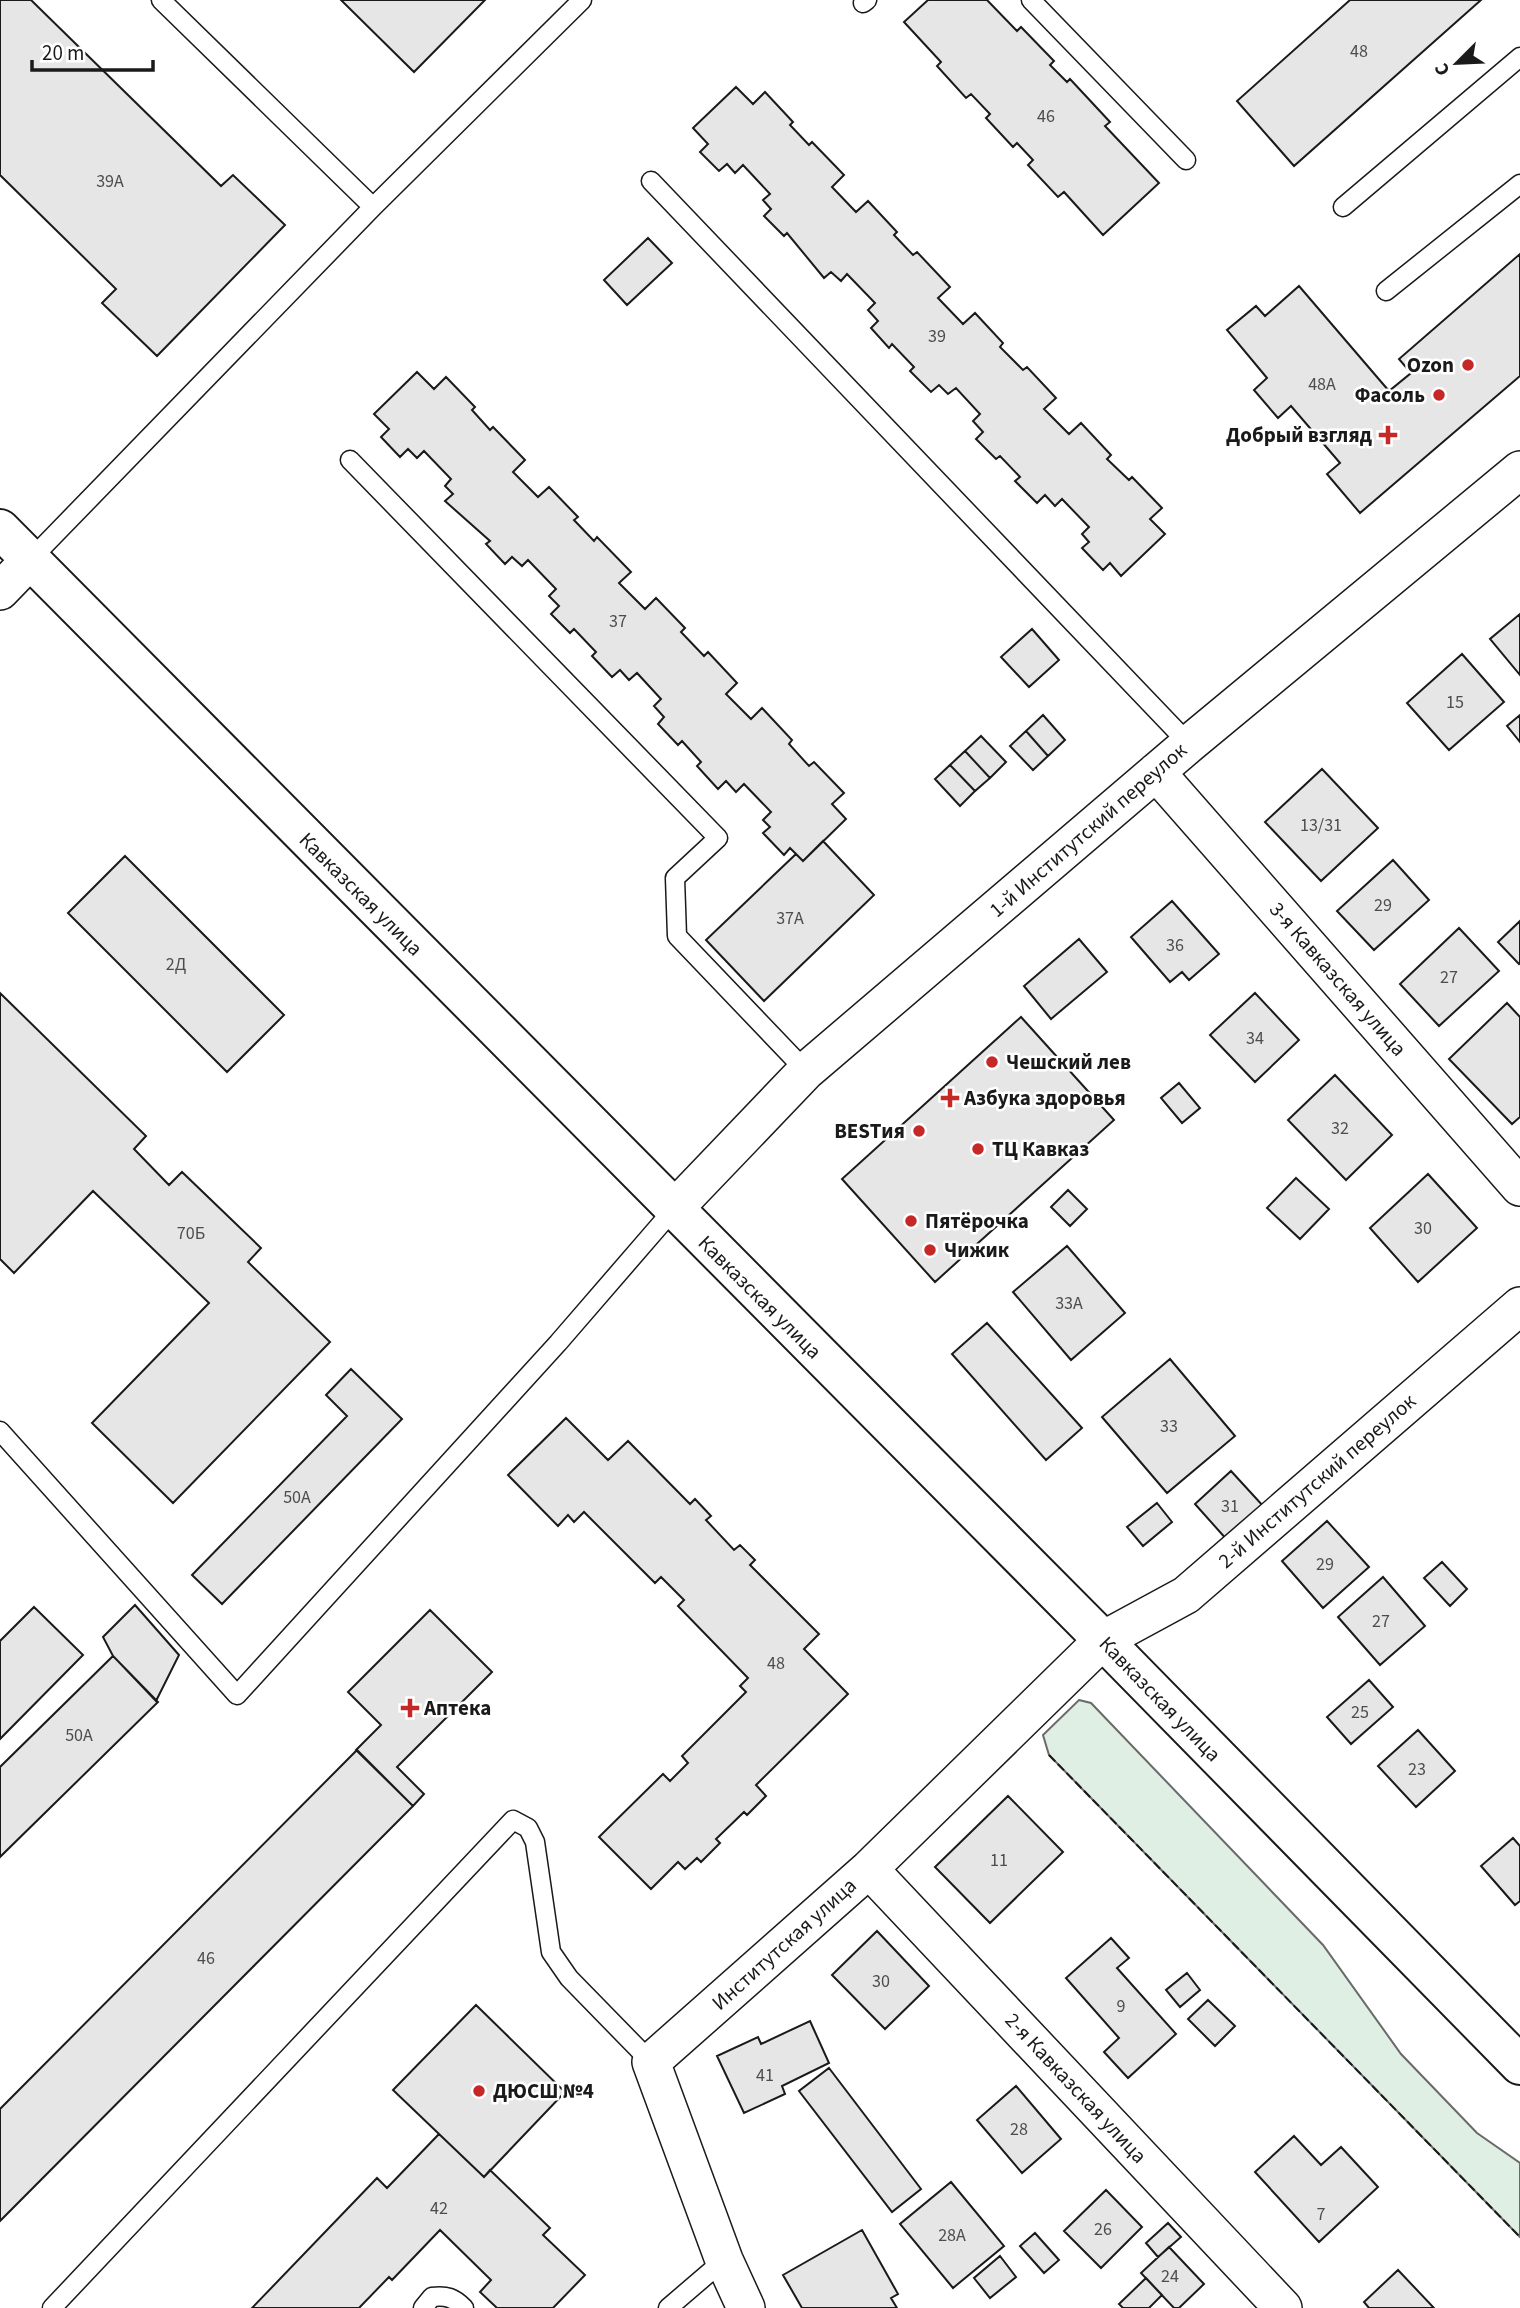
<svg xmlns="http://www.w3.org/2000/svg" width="1520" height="2308" font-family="'Source Sans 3',sans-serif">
<rect width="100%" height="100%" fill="#fff"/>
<path fill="#e0efe3" stroke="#6a6a6a" stroke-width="2" d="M1079,1700L1091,1703L1323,1945L1401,2054L1477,2133L1520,2163V2237L1049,1755L1043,1735Z"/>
<path fill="#e6e6e6" stroke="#1a1a1a" stroke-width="2" d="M0,0H31L221,186L233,175L285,225L157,356L102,303L116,289L0,175Z
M341,0H485L414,72Z
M928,0H987L1017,31L1021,27L1054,61L1050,65L1067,82L1070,79L1110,122L1105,126L1159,183L1103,235L1064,192L1058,197L1028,165L1033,160L1017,143L1013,147L986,118L990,114L971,94L966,98L937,66L941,62L904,22Z
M1350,0H1481L1294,166L1237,101Z
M736,87L753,104L765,92L793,122L790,125L809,145L812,142L844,175L832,187L856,212L868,201L897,232L894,235L913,255L917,252L950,287L938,298L963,324L975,313L1003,343L1000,347L1023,370L1027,367L1056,398L1044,409L1069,434L1081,423L1111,455L1107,459L1129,480L1132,477L1162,508L1150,519L1165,534L1121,576L1110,563L1103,570L1082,548L1089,542L1082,534L1089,527L1062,499L1055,506L1045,495L1037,503L1015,481L1020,477L1000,456L996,459L976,439L983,432L973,421L980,414L956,388L948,394L939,385L931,392L910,371L914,367L892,344L889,348L871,328L878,321L868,310L875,303L847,274L841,281L831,272L824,278L787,233L784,236L764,216L771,209L763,200L770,194L743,165L735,173L727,164L719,171L700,152L708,144L693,128Z
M648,238L672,263L627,305L604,280Z
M1520,254V376L1360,513L1327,474L1340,463L1291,406L1278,418L1254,390L1267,378L1227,330L1256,306L1265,316L1299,286L1389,391L1411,373L1399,359Z
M417,372L434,389L446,377L475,407L472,410L490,430L493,427L525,460L513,472L538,497L549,487L578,517L574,520L594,541L597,537L631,572L619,583L645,609L656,598L685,628L681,632L704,656L708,652L737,683L726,694L751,719L762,708L792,740L789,744L809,766L814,762L844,793L832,804L846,819L803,861L790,848L784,855L763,833L770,827L763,820L771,812L744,784L736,792L726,781L718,789L697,766L701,762L682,741L678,745L658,724L664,717L654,706L661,699L637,673L629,680L620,670L612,677L592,656L596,652L574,629L570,633L551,614L559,606L549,596L556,589L528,560L522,566L512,557L505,564L486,544L490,541L445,501L453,494L445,486L451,479L424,451L417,458L408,449L400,457L381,437L389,429L374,414Z
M1520,614V675L1490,639Z
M1032,629L1059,660L1029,687L1001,657Z
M1462,654L1504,702L1449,750L1407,703Z
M1043,715L1065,740L1048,756L1026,731Z
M1520,715V742L1507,726Z
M1026,731L1048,756L1033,770L1010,746Z
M981,736L1006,762L990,778L965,751Z
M965,751L990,778L975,791L950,765Z
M950,765L975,791L960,806L935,779Z
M1322,769L1378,828L1321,881L1265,822Z
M823,841L874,895L764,1001L706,940L796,854L803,861Z
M125,856L284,1015L227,1072L68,913Z
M1393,860L1429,900L1374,950L1337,911Z
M1172,901L1219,954L1189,980L1182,972L1170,982L1131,937Z
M1520,921V963L1519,964L1498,942Z
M1459,928L1499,971L1439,1026L1400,984Z
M1079,939L1107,972L1051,1019L1024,986Z
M0,993L146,1136L134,1149L169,1185L182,1172L261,1248L248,1262L330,1342L173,1503L92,1423L209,1303L93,1191L14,1273L0,1259Z
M1255,993L1299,1040L1255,1082L1210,1035Z
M1507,1003L1520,1017V1117L1512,1124L1449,1059Z
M1021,1017L1114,1120L935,1282L842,1179Z
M1335,1075L1392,1135L1346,1180L1288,1120Z
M1179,1083L1200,1108L1182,1123L1161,1098Z
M1428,1174L1477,1228L1418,1282L1370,1228Z
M1296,1178L1329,1209L1300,1239L1267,1208Z
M1068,1190L1087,1209L1070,1226L1051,1207Z
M1067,1246L1125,1313L1071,1360L1013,1292Z
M987,1323L1082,1428L1046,1460L952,1354Z
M1170,1359L1235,1436L1167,1493L1102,1417Z
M351,1369L402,1419L222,1604L192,1575L347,1416L326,1395Z
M566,1418L608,1460L628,1441L690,1504L695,1499L711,1516L706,1520L734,1550L740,1545L755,1560L750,1565L819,1634L804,1649L848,1694L756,1785L766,1796L747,1815L744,1812L716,1839L720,1843L701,1862L697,1858L685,1869L678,1862L651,1889L599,1837L663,1774L670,1781L688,1763L682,1756L746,1692L740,1686L748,1678L678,1606L684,1600L661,1577L655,1583L584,1512L574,1522L568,1515L558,1526L508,1475Z
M1231,1471L1264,1507L1228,1541L1195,1504Z
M1157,1503L1172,1522L1143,1546L1127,1527Z
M1327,1521L1369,1567L1323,1608L1282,1561Z
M1442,1562L1467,1589L1450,1606L1424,1578Z
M1383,1577L1425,1626L1380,1665L1338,1617Z
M135,1605L179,1655L156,1701L113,1656L103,1637Z
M34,1607L83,1655L0,1739V1641Z
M430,1610L492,1672L397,1767L424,1794L413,1806L356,1750L381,1725L348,1692Z
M113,1656L158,1702L0,1857V1767Z
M1369,1680L1393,1707L1351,1744L1327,1717Z
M1418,1730L1455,1771L1416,1807L1378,1766Z
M357,1750L413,1806L0,2221V2109Z
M1008,1796L1063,1852L990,1923L935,1867Z
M1513,1838L1520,1846V1901L1515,1905L1481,1866Z
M877,1931L929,1986L885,2029L832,1975Z
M1111,1938L1129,1958L1117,1968L1176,2034L1128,2078L1104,2052L1119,2038L1066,1978Z
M1187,1973L1200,1990L1180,2007L1166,1990Z
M1208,2000L1235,2026L1215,2046L1188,2019Z
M476,2005L565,2092L484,2177L393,2090Z
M810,2021L829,2063L782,2086L785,2094L744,2113L717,2056L758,2037L761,2044Z
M829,2068L921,2189L892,2212L799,2091Z
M1016,2086L1061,2139L1022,2173L977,2120Z
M439,2134L484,2177L490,2170L550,2228L543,2235L585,2275L553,2308H497L480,2292L491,2280L440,2230L392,2280L389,2277L359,2308H252L377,2178L387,2188Z
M1294,2136L1321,2165L1341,2147L1378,2187L1319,2242L1255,2172Z
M951,2182L1004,2246L953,2288L900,2224Z
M1106,2190L1142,2227L1101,2268L1064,2231Z
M1168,2223L1181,2237L1158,2257L1146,2243Z
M862,2230L898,2294L891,2298L897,2308H802L783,2275Z
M1035,2233L1059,2260L1044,2273L1020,2246Z
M1169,2247L1204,2284L1179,2308H1174L1141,2273Z
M1000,2256L1016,2277L990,2298L974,2278Z
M1398,2270L1434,2308H1369L1364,2302Z
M1146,2278L1162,2295L1149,2308H1123L1119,2304Z"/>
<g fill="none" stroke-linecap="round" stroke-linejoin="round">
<g stroke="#1a1a1a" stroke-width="21">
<path id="lane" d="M161,0L373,207
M1031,0L1186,160
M863,3L867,0
M651,181L1189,744
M1343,207L1520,57
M1386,291L1520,184
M350,460L718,838L675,878L677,936L806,1071
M31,559L373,207L582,0
M0,1431L237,1695L558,1343L673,1210
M52,2308L513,1820L528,1828L535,1842L551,1952L569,1978L651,2062
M423,2308L432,2297C447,2295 454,2298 464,2308
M668,2308L724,2260"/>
</g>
<g stroke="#1a1a1a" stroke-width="40">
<path id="street" d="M0,591L31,559
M1156,772L1520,1187
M673,1210L806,1071L1189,744L1520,470
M869,1869L1283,2308
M746,2308L724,2260L651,2062L869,1869L1103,1640L1186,1595L1520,1306"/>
</g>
<g stroke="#1a1a1a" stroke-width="42">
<path id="primary" d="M0,529L1103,1640L1520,2065"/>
</g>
<use href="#lane" stroke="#fff" stroke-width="18"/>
<use href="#street" stroke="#fff" stroke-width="37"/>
<use href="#primary" stroke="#fff" stroke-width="38"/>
<path stroke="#1a1a1a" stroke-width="2" stroke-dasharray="9 3.5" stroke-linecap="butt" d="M1049,1755L1520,2237"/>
</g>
<g fill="#c62828" stroke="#fff" stroke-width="2.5">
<circle cx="1468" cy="365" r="7"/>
<circle cx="1439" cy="395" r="7"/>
<path d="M1384.5 424.5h7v7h7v7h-7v7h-7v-7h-7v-7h7z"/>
<circle cx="992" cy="1062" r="7"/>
<path d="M946.5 1087.5h7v7h7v7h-7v7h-7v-7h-7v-7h7z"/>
<circle cx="919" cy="1131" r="7"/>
<circle cx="978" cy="1149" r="7"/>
<circle cx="911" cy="1221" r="7"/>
<circle cx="930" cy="1250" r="7"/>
<path d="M406.5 1697.5h7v7h7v7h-7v7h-7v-7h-7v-7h7z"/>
<circle cx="479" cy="2091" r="7"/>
</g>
<g text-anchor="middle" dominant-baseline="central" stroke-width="5" stroke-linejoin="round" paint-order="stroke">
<g font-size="18" fill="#4d4d4d">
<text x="1359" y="51">48</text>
<text x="1046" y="116">46</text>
<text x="110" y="181">39А</text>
<text x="937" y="336">39</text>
<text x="1322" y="384">48А</text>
<text x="618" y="621">37</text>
<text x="1455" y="702">15</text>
<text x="1321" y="825">13/31</text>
<text x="1383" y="905">29</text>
<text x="790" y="918">37А</text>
<text x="1175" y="945">36</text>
<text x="176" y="964">2Д</text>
<text x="1449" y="977">27</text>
<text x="1255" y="1038">34</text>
<text x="1340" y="1128">32</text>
<text x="1423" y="1228">30</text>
<text x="191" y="1233">70Б</text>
<text x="1069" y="1303">33А</text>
<text x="1169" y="1426">33</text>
<text x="297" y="1497">50А</text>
<text x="1230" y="1506">31</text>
<text x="1325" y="1564">29</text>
<text x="1381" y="1621">27</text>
<text x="776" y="1663">48</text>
<text x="1360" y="1712">25</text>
<text x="79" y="1735">50А</text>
<text x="1417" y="1769">23</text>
<text x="999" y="1860">11</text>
<text x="206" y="1958">46</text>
<text x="881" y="1981">30</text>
<text x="1121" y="2006">9</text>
<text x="765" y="2075">41</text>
<text x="1019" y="2129">28</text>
<text x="439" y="2208">42</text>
<text x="1321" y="2214">7</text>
<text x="1103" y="2229">26</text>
<text x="952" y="2235">28А</text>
<text x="1170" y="2276">24</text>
</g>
<g font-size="21" font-weight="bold" fill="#1a1a1a" stroke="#fff" text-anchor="start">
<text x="1454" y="365" text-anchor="end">Ozon</text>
<text x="1425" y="395" text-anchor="end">Фасоль</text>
<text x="1372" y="435" text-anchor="end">Добрый взгляд</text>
<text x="1006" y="1062">Чешский лев</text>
<text x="964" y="1098">Азбука здоровья</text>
<text x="905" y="1131" text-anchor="end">BESTия</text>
<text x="992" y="1149">ТЦ Кавказ</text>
<text x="925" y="1221">Пятёрочка</text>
<text x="944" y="1250">Чижик</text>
<text x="424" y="1708">Аптека</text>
<text x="493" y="2091">ДЮСШ №4</text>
</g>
<g font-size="21" fill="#1a1a1a" stroke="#fff">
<text transform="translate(1088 830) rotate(-41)">1-й Институтский переулок</text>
<text transform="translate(361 894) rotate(45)">Кавказская улица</text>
<text transform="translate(1338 979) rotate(49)">3-я Кавказская улица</text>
<text transform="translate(760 1297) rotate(45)">Кавказская улица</text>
<text transform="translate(1317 1481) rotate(-41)">2-й Институтский переулок</text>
<text transform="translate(1160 1699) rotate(46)">Кавказская улица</text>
<text transform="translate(784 1944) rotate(-42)">Институтская улица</text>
<text transform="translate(1076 2088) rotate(47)">2-я Кавказская улица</text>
</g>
</g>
<g transform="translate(1457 63) rotate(246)" stroke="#ffffff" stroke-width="5" paint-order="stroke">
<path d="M0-5L12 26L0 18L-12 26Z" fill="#1a1a1a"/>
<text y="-10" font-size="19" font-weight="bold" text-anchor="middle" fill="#1a1a1a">С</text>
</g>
<path d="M32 60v10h121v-10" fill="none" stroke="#1a1a1a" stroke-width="3.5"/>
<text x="42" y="60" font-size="21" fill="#1a1a1a" stroke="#ffffff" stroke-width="5" paint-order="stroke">20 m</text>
</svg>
